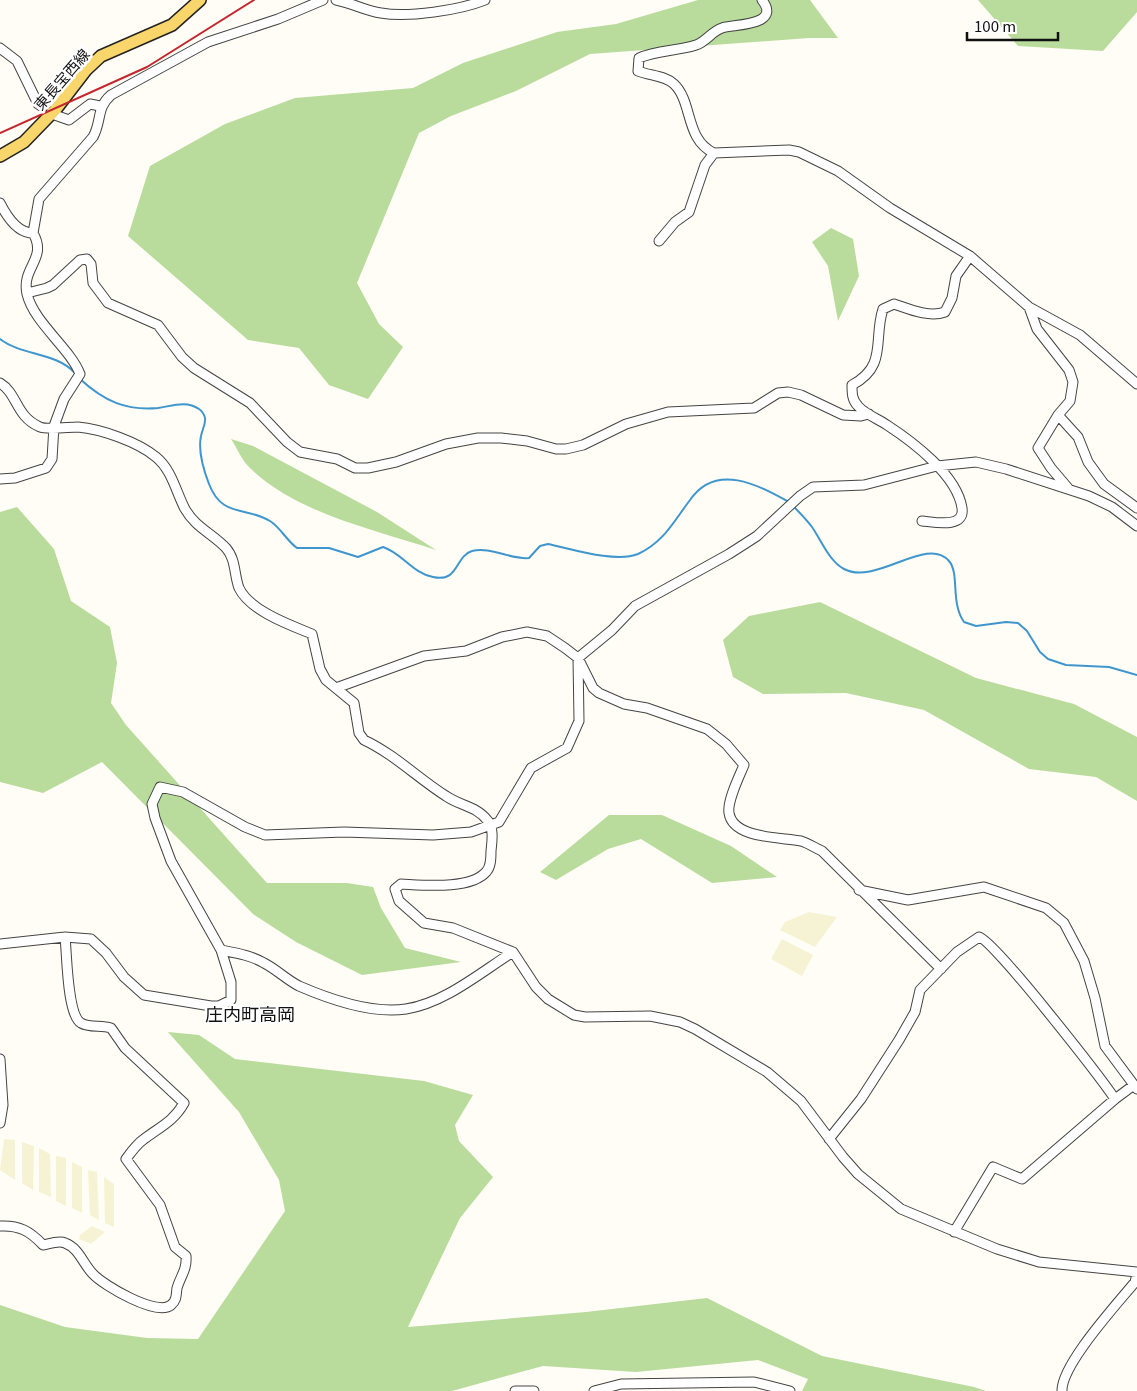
<svg xmlns="http://www.w3.org/2000/svg" width="1137" height="1391" font-family="Georgia,'Noto Sans JP',serif">
<rect width="100%" height="100%" fill="#fffdf5"/>
<path fill="#f6f3d4" d="M809,912L837,917L815,947L780,930L785,922Z
M782,939L813,955L802,976L771,959Z
M4,1139L15,1140V1180L0,1170Z
M22,1142L34,1146L33,1190L22,1183Z
M39,1148L50,1154L51,1197L39,1192Z
M56,1156L66,1158V1206L56,1201Z
M72,1162L82,1167V1213L72,1208Z
M88,1170L97,1172L99,1220L90,1215Z
M104,1177L114,1184V1227L105,1223Z
M92,1226L105,1232L91,1244L79,1239L80,1235Z"/>
<path fill="#b9dc9c" d="M698,0H810L838,38H809L590,54L516,91L451,116L419,133L357,283L379,324L403,347L368,399L329,385L299,348L248,340L128,236L150,166L225,124L295,98L413,88L463,63L557,32L616,24Z
M978,0H1137V12L1103,51L1018,46Z
M831,228L853,239L859,276L838,321L828,266L812,242Z
M231,439L253,446L377,512L436,550C376,530 295,513 250,468C242,461 237,448 231,439Z
M17,507L54,549L71,601L110,627L117,663L111,703L126,725L267,883H347L373,887L381,908L405,948L461,962L362,975L296,942L253,914L102,762L43,793L0,782V512Z
M820,602L976,678L1074,704L1137,737V801L1096,777L1029,769L924,710L846,693L763,694L733,677L723,640L749,616Z
M609,815H662L731,846L777,877L712,883L641,839L608,849L556,880L540,872Z
M168,1032L199,1035L235,1059L424,1081L473,1095L455,1125L459,1141L493,1177L460,1218L408,1327L586,1312L707,1298L822,1356L974,1387L986,1391H802L808,1379L758,1360L636,1372L543,1366L452,1391H0V1305L65,1327L147,1338L198,1339L285,1211L279,1180L239,1112Z"/>
<g fill="none" stroke-linecap="round" stroke-linejoin="round">
<path stroke="#3f96cf" stroke-width="2" d="M0,339C22,356 56,352 75,373
M80,379C104,401 126,411 158,408C172,406 186,400 199,409C202,411 204,414 205,418C206,424 202,430 201,436C198,450 204,471 209,484C222,518 245,506 270,521C281,528 286,540 297,548H329L358,557L383,547C402,553 412,573 433,577C459,583 455,556 472,551C490,546 511,560 529,558L540,546L548,544C572,549 615,563 638,554C664,542 674,521 690,500C716,462 758,485 789,502
M794,507C800,513 806,519 812,527C821,540 829,561 844,569C876,586 927,535 949,561C960,574 950,602 964,622L976,626L1006,622L1018,623L1027,631L1040,652L1048,659L1066,665L1109,667L1137,675"/>
<g stroke="#444" stroke-width="11">
<path id="minor" d="M336,0C352,3 366,11 381,13C408,18 460,10 485,0
M762,0C782,26 734,24 722,28C712,31 706,42 696,45C678,51 657,50 639,58L638,71C650,76 664,75 674,84C693,102 685,140 714,153L789,150L799,152L838,171L890,208L970,256L1029,307L1080,335L1137,384
M0,48L17,61L38,104L41,106L66,95
M52,114L69,120L90,104L100,106
M0,203C6,215 17,233 33,233C48,259 21,267 27,294C34,323 70,348 80,374L64,399L54,426L52,459L46,468L15,478L0,479
M33,233L39,199L93,137C102,121 96,108 111,95L208,42L278,19L323,0
M659,241L675,222L689,212L705,165L714,153
M27,293L47,288L53,285L80,260L87,259L91,264L93,283L108,303L158,325L182,357L194,368L250,403L287,442L300,452L337,459L355,468H368L396,462L446,444L478,438H501L527,441L556,449H566L583,445L626,424L668,412L754,408L778,393L788,392L801,395L843,415L861,416L869,414
M1029,307L1037,329L1069,370L1073,382L1070,401L1058,415L1038,448L1051,468L1068,488
M0,383C18,394 15,416 40,427C47,430 69,427 78,427C101,429 138,442 156,457C172,470 176,492 185,509C195,527 213,534 226,548C236,559 234,575 239,588C250,611 290,625 312,634L320,669L326,680L354,703L359,733L364,740C394,754 419,779 446,796C460,806 477,806 488,821C494,829 492,841 491,851C491,858 491,867 486,872C470,890 423,885 401,884L395,889L399,901L424,923L453,928L513,952L536,987L548,999L574,1015L585,1017L650,1016L680,1022L695,1029L767,1072L801,1101L843,1157L858,1174L901,1209L997,1249L1039,1262L1137,1272
M1058,415L1078,437L1088,462L1104,484L1137,508
M922,521C934,522 965,529 962,508C957,475 913,442 887,425C878,419 865,414 858,406C852,400 852,393 852,385C888,366 873,339 883,309L894,304C909,309 929,318 945,312L952,298L956,276L970,256
M336,688L424,656L466,651L502,637L527,632L547,636L565,648L578,658L593,688L599,693L624,704L647,708L707,729L726,744L744,765C739,777 727,801 729,813C733,839 781,837 801,841C808,843 815,848 822,851L941,969
M859,890L908,900L984,887L1046,908L1064,923L1084,961L1095,998L1105,1046L1137,1089
M0,944L65,937L91,939L106,953L124,977L144,995L211,1006H219L231,1000V982L221,950L171,861L155,818L152,804L160,787L183,792L245,827L265,835L344,832L433,835L471,832L499,822L531,768L567,748L579,721L578,658L612,630L635,606L729,554L757,536L800,496L813,487L864,485L937,466L976,462L1006,469L1089,496L1112,507L1137,526
M221,950C236,953 250,955 264,963C276,969 287,980 299,986C329,999 373,1014 406,1009C445,1003 481,972 513,952
M0,1059L3,1105L0,1123
M829,1139L861,1099L899,1040L915,1012L920,990L957,952L979,937C993,939 1100,1077 1115,1099
M0,1226C19,1225 30,1231 43,1245C49,1244 59,1240 65,1243C79,1248 83,1264 93,1274C103,1285 157,1317 171,1305C177,1300 176,1295 177,1288C181,1275 187,1270 186,1256L175,1247L160,1205L126,1159C131,1152 137,1144 144,1139C160,1127 174,1121 184,1103L125,1048L111,1028C101,1025 89,1028 81,1023C67,1015 67,954 65,937
M954,1232L993,1167L1022,1179L1115,1099L1134,1085
M515,1391H534
M594,1391L621,1384L754,1382L790,1391
M1062,1391C1061,1365 1117,1304 1135,1282L1137,1274"/>
</g>
<g stroke="#222" stroke-width="14">
<path id="major" d="M0,156L24,142L56,109L86,70L101,56L172,25L200,0"/>
</g>
<use href="#minor" stroke="#fff" stroke-width="9"/>
<use href="#major" stroke="#f9d66b" stroke-width="11"/>
<path stroke="#c4262e" stroke-width="2" d="M0,133L147,67L254,0"/>
</g>
<g text-anchor="middle" dominant-baseline="central" stroke-width="5" stroke-linejoin="round" paint-order="stroke">
<g font-size="15" fill="#111" stroke="#fff">
<text transform="translate(61 79) rotate(-49)">東長宝西線</text>
</g>
<g font-size="18" fill="#111" stroke="#fff">
<text x="250" y="1013">庄内町高岡</text>
</g>
</g>
<path d="M967 32v8h91v-8" fill="none" stroke="#111111" stroke-width="2.5"/>
<text x="974" y="32" font-size="15" fill="#111111" stroke="#ffffff" stroke-width="4" paint-order="stroke">100 m</text>
</svg>
